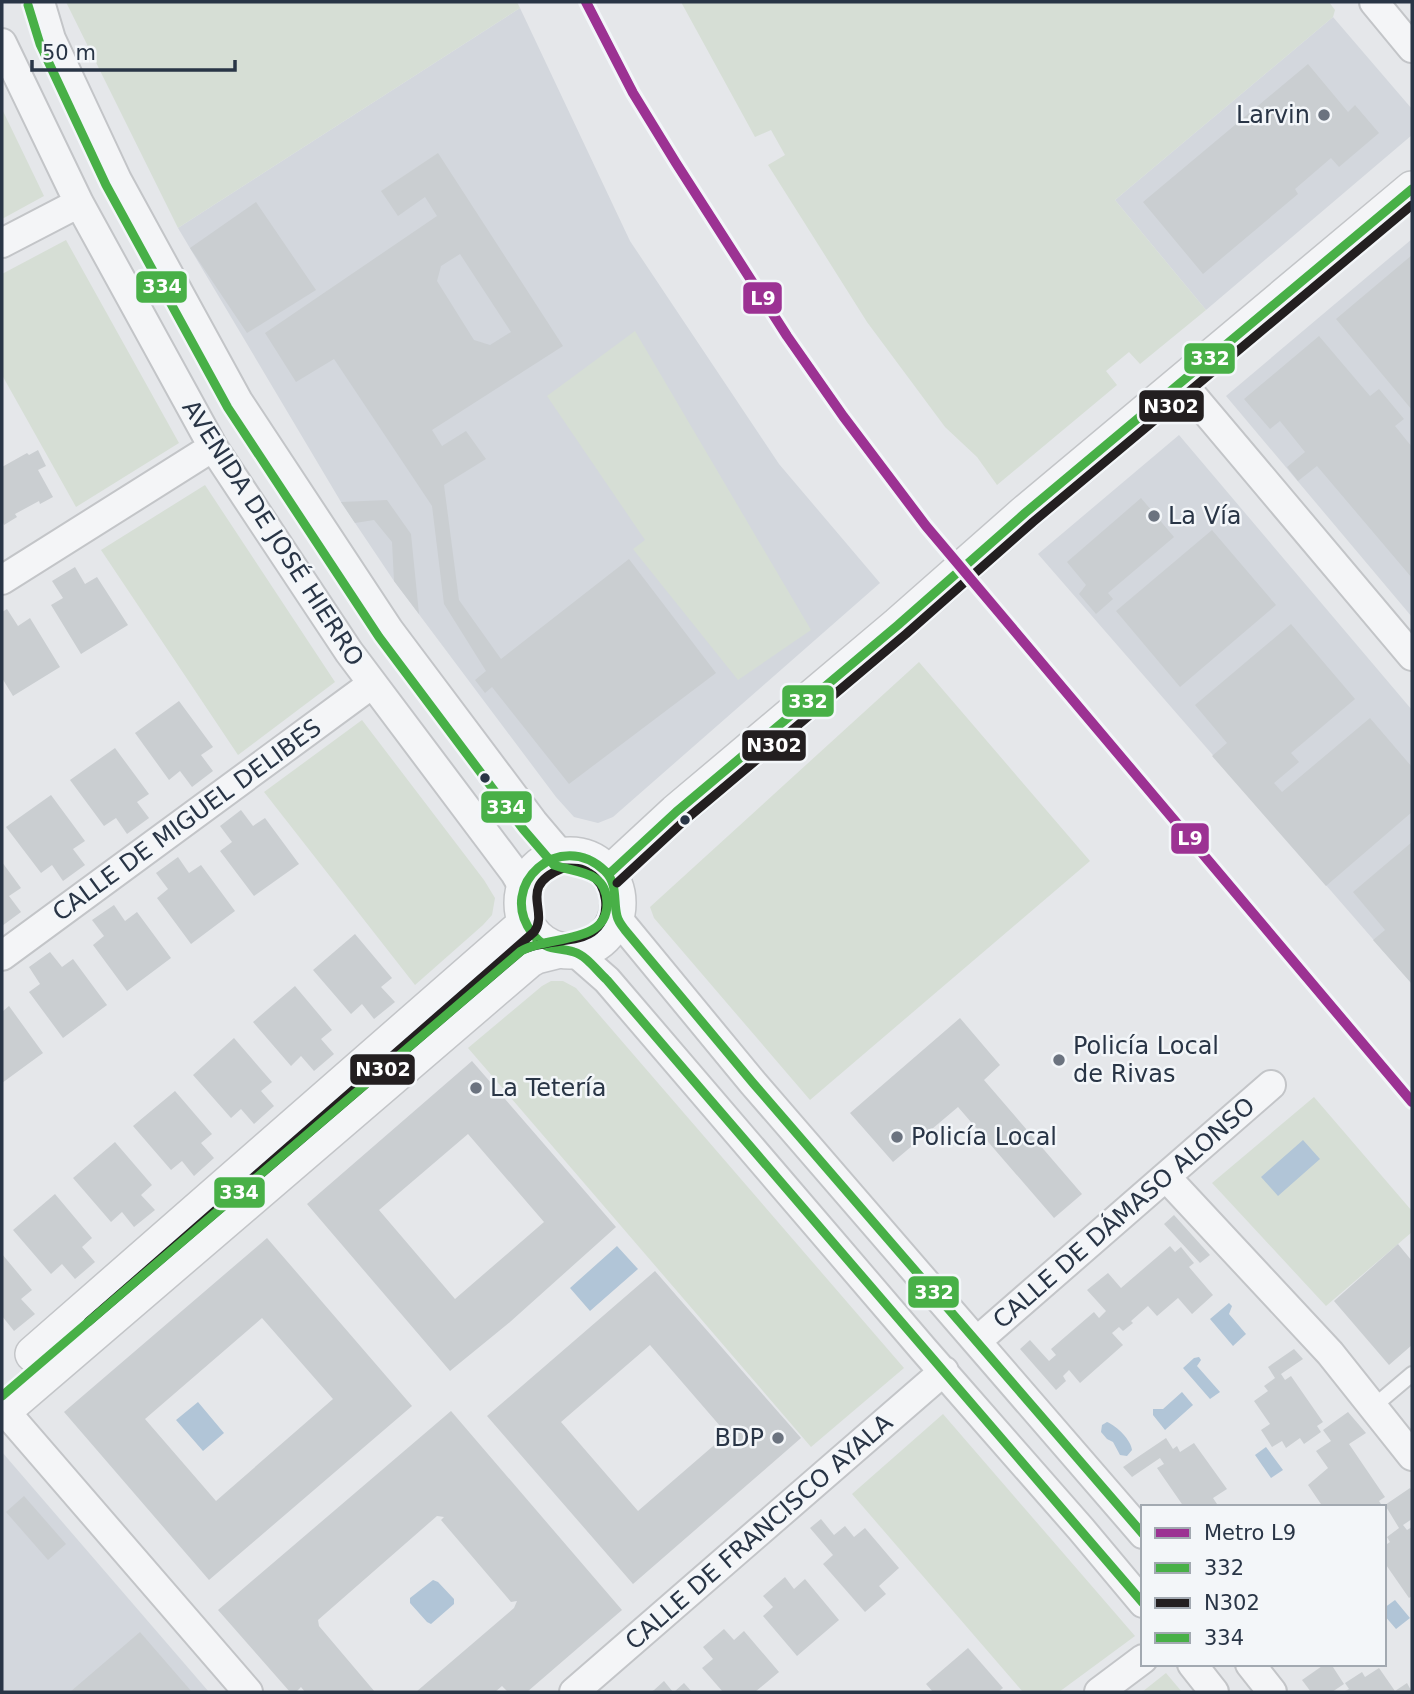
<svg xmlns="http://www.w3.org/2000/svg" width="1414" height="1694" font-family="'DejaVu Sans',sans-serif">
<rect width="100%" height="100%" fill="#e5e7ea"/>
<path fill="#d3d7dd" d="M520,8L630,241L779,464L880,583L613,817L598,823L574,817L556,797L394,581L341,502L178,228Z
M1333,17L1412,109V135L1206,310L1115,200Z
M1412,239V617L1226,396Z
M1179,435L1412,710V984L1038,554Z
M2,1452L209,1692H2Z"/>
<path fill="#d6ded5" d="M66,2H517L520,8L178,228Z
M681,2H1329L1335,10L1333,17L1115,200L1206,310L1140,364L1129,352L1106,371L1117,385L997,485L977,457L945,427L867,322L768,165L785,155L771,130L755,137Z
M2,109L44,196L2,219Z
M66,240L179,443L76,507L2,375V274Z
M635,331L811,630L738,680L633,549L645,540L547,396Z
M205,485L335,682L238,755L101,550Z
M919,662L1090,861L810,1100L654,918L650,907Z
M362,720L484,880L495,898L492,915L483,925L415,985L264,792Z
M551,981H563L576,988L904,1368L811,1447L468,1048L542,986Z
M1314,1097L1412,1211V1232L1326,1306L1212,1183Z
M943,1414L1135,1636L1059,1692H1023L852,1494Z
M1166,1673L1182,1692H1142Z"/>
<path fill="#b1c5d7" d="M1303,1140L1320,1159L1278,1196L1261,1177Z
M617,1246L638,1269L590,1311L570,1288Z
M1229,1303L1232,1306L1229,1314L1246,1334L1233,1346L1210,1319Z
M1199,1357L1201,1360L1197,1366L1220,1392L1210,1399L1183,1368L1194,1358Z
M1182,1392L1193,1405L1165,1430L1153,1415V1409H1163Z
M198,1402L224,1433L203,1451L176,1420Z
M1107,1422C1117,1426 1131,1440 1132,1450L1127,1456L1120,1455L1113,1442L1107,1439L1101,1432L1102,1425Z
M1266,1447L1283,1470L1271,1478L1255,1455Z
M433,1580L438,1582L454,1599V1604L431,1624L427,1622L410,1603V1598Z
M1395,1600L1410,1618L1396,1629L1384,1615V1608Z"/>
<path fill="#caced1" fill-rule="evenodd" d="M1308,64L1348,112L1355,105L1379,133L1339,167L1331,158L1295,189L1298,194L1203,274L1143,202Z
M438,153L563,346L432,430L442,446L466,431L486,459L444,485L459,600L501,659L629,559L716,673L569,784L492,687L485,693L475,680L486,671L444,604L432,506L334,359L296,382L265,333L437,216L425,197L398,216L381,191ZM460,254L511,332L490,345L474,340L437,281L441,266Z
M256,202L316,290L247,333L190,248Z
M1412,255V410L1336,319Z
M1319,336L1370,396L1379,389L1404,419L1395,426L1412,447V578L1317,466L1298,481L1287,467L1305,452L1280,421L1270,429L1244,399Z
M38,450L46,466L38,470L53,497L40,504L39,501L15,514L17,517L4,525L2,520V467L27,453L29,455Z
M1141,498L1174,537L1108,593L1113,599L1096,614L1079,594L1086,585L1067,562Z
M387,500L411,534L419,614L394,581L392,542L374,520L355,523L341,502Z
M1212,530L1276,605L1180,687L1116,611Z
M75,567L85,584L97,577L128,625L81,654L51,605L63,598L52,581Z
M7,609L18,626L30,618L60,667L13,696L2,678V612Z
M1291,624L1355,699L1291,753L1299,762L1274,783L1282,792L1370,718L1412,767V812L1326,886L1212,756L1227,743L1195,705Z
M179,701L213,747L201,755L213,771L192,787L180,771L169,780L135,733Z
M115,748L149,794L137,802L149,818L127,834L116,818L104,826L70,780Z
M51,795L85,841L73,849L85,865L63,881L52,865L41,873L6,827Z
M241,810L253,826L265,818L299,864L254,896L220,851L232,842L220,826Z
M1412,842V984L1373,940L1385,930L1353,892Z
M178,857L189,873L201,865L235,911L191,944L157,898L168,889L156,873Z
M2,862L21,888L9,896L21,912L2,926Z
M114,905L125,921L137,912L171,958L127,991L93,945L104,936L92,920Z
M355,934L392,978L381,987L395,1002L374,1019L362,1004L351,1014L313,970Z
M50,952L62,967L73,959L107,1005L63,1038L29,992L40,984L29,967Z
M295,986L332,1030L321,1039L334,1054L314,1071L301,1056L291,1066L253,1022Z
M9,1006L43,1053L2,1083V1012Z
M960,1018L1000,1065L984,1080L1082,1194L1054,1218L958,1107L893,1162L850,1113Z
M234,1038L272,1082L261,1091L274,1106L254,1124L241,1109L231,1118L193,1075Z
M472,1061L616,1227L510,1322L450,1371L307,1204ZM468,1134L544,1222L455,1299L379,1210Z
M175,1091L212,1134L201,1143L214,1158L194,1176L182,1161L171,1170L133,1126Z
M115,1142L152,1185L141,1195L155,1210L134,1227L122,1212L111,1222L73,1178Z
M55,1194L92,1238L82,1247L95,1262L75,1279L62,1264L51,1274L13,1230Z
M1174,1215L1210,1255L1200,1263L1164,1224Z
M267,1238L412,1406L209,1580L64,1412ZM262,1318L333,1399L216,1501L145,1419Z
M1398,1244L1412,1261V1345L1389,1365L1334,1301Z
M1170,1246L1175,1252L1181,1247L1194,1263L1189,1267L1213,1295L1192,1314L1178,1298L1157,1316L1148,1306L1131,1321L1133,1323L1123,1331L1119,1327L1112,1333L1123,1345L1080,1383L1069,1370L1063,1376L1066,1381L1056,1390L1020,1349L1030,1340L1049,1361L1056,1355L1051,1349L1094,1312L1099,1318L1106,1311L1087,1290L1108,1273L1121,1288Z
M2,1254L32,1290L21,1299L35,1314L14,1331L2,1316Z
M655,1271L801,1438L633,1584L487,1416ZM650,1345L727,1434L638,1511L561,1422Z
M1294,1349L1303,1359L1281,1374L1285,1380L1291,1376L1323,1422L1317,1426L1321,1432L1304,1444L1300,1438L1286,1448L1282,1441L1272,1447L1261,1430L1270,1424L1254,1401L1268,1391L1264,1386L1275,1378L1268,1367Z
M451,1411L622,1610L527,1692H508L502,1686L495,1692H416L514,1608L517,1601L511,1602L441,1520L444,1517L437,1516L318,1620L319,1626L375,1692H305L301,1687L296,1692H290L218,1610Z
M1348,1412L1366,1433L1349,1444L1385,1497L1379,1501L1383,1507H1323L1308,1485L1328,1468L1316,1451L1331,1441L1323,1430Z
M1166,1438L1173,1449L1177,1446L1180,1452L1194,1443L1227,1489L1213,1498L1217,1504L1213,1507H1184L1157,1468L1164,1464L1160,1458L1132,1477L1123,1467Z
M1410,1488L1412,1491V1519L1403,1525L1407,1530L1412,1527V1596L1409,1598L1384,1562V1546L1390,1542L1387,1537L1399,1528L1385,1505Z
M24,1496L66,1544L48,1560L6,1512Z
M821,1519L834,1535L845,1526L854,1537L865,1528L899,1568L879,1586L886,1594L865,1612L823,1564L833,1555L810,1528Z
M785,1577L794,1589L805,1579L839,1620L797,1656L763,1616L773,1607L763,1596Z
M724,1629L734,1640L744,1631L779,1672L755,1692H723L702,1668L713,1659L703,1647Z
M140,1632L192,1692H70Z
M968,1648L1003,1688L998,1692H933L926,1684Z
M1325,1664H1331L1344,1684L1332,1692H1311L1302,1680Z
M1379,1668L1395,1691L1407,1683L1412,1692H1343L1349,1689L1345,1683L1362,1672L1365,1677Z
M664,1681L673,1692H651L654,1690Z
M684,1683L692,1692H674Z"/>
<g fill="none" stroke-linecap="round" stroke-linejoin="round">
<g stroke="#c3c5c8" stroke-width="18">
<path id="service" d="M1373,1407L1412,1374"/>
</g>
<g stroke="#c3c5c8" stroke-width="32">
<path id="minor" d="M40,2L51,39L117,180L238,401L389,630L533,822L561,855
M1374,2L1412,48
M2,43L79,203L213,447L349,652L515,873L523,887
M2,243L79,203
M1181,382L1412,656
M2,580L213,447
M617,918L753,1083L1143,1534
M575,952L607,980L924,1350L1081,1529L1143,1603
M2,956L372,684
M1166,1177L1330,1353L1412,1456
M977,1341L1271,1085
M4,1410L248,1692
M1192,1664L1214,1692
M1250,1664L1272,1692
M574,1692L944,1371
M1099,1692L1143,1659"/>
</g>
<g stroke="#c3c5c8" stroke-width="38">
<path id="tertiary" d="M522 903a48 48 0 1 1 96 0a48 48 0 1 1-96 0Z
M609,874L676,812L898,625L1025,513L1412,189
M33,1354L526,923
M2,1412L529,960L536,956L560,950"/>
</g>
<use href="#service" stroke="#f4f5f7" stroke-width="14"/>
<use href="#minor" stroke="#f4f5f7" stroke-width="28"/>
<use href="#tertiary" stroke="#f4f5f7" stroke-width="35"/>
<g stroke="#f3f6f9" stroke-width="14">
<path id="bus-1" d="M609,874L676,812L898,625L1025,513L1412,189
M1143,1534L753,1083L625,930C622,926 618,921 617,916C613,900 618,884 605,871C560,828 496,885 532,933C547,953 556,946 574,952C587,956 597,971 607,980L1143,1603"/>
</g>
<g stroke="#f3f6f9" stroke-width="14">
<path id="bus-2" d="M563,868C572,868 581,867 589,873C608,884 612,915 595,930C580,944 544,939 522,950L88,1322L534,932C550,910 516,887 563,868Z
M617,883L684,821L906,634L1033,522L1412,205"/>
</g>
<g stroke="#f3f6f9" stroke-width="14">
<path id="bus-3" d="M2,1396L521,951C548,935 609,945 607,902C606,870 575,873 554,865L523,829L379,637L228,408L106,185L40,44L28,5"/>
</g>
<use href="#bus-1" stroke="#48b047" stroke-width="9"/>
<use href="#bus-2" stroke="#231f20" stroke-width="9"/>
<use href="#bus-3" stroke="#48b047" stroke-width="9"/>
<g stroke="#f3f6f9" stroke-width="16">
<path id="metro-1" d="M586,2L633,93L676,163L787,336L843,416L926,526L1412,1102"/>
</g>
<use href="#metro-1" stroke="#9c3293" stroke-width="10"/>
</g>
<g fill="#6b737f" stroke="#f3f6f9" stroke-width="2.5">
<circle cx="1324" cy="115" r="7"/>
<circle cx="1154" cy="516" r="7"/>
<circle cx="1059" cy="1060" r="7"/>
<circle cx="476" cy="1088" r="7"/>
<circle cx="897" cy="1137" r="7"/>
<circle cx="778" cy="1438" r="7"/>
</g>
<g fill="#293546" stroke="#f3f6f9" stroke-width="2.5">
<circle cx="485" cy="778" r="6"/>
<circle cx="685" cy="820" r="6"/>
</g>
<g text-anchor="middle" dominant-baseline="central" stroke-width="5" stroke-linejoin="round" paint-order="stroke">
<g font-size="24" fill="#293546" stroke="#f3f6f9" text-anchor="start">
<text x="1310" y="115" text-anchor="end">Larvin</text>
<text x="1168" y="516">La Vía</text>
<text x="1073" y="1046">Policía Local<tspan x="1073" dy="28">de Rivas</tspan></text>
<text x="490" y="1088">La Tetería</text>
<text x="911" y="1137">Policía Local</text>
<text x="764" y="1438" text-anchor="end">BDP</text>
</g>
<g font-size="24" fill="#293546" stroke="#f3f6f9">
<text transform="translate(273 533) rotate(57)">AVENIDA DE JOSÉ HIERRO</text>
<text transform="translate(187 820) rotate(-36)">CALLE DE MIGUEL DELIBES</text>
<text transform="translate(1124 1213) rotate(-41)">CALLE DE DÁMASO ALONSO</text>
<text transform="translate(759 1532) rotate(-41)">CALLE DE FRANCISCO AYALA</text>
</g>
</g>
<g stroke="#f3f6f9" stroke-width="2.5">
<rect x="135" y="270" width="53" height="34" rx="7" fill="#48b047"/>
<rect x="742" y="281" width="41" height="34" rx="7" fill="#9c3293"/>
<rect x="1183" y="342" width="53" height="33" rx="7" fill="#48b047"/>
<rect x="1138" y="389" width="67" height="34" rx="7" fill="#231f20"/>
<rect x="781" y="684" width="54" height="34" rx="7" fill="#48b047"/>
<rect x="741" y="729" width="66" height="33" rx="7" fill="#231f20"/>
<rect x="480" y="790" width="53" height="34" rx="7" fill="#48b047"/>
<rect x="1170" y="822" width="40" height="33" rx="7" fill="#9c3293"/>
<rect x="349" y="1053" width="67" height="33" rx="7" fill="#231f20"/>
<rect x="213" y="1176" width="53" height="33" rx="7" fill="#48b047"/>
<rect x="907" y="1275" width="53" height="34" rx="7" fill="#48b047"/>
</g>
<g font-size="19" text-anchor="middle" font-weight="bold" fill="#fff">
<text x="162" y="293">334</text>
<text x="763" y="305">L9</text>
<text x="1210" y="365">332</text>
<text x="1171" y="413">N302</text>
<text x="808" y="708">332</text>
<text x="774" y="752">N302</text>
<text x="506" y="814">334</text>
<text x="1190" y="845">L9</text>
<text x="383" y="1076">N302</text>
<text x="239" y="1199">334</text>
<text x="934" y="1299">332</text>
</g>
<rect width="1414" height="1694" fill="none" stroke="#293546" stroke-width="7"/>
<rect x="1141" y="1505" width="245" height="161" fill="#f3f6f9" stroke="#a2a9b1" stroke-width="2"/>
<rect x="1155" y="1528" width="35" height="10" fill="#9c3293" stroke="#a2a9b1" stroke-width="2"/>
<text x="1204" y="1540" font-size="21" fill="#293546">Metro L9</text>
<rect x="1155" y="1563" width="35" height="10" fill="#48b047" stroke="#a2a9b1" stroke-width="2"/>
<text x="1204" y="1575" font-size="21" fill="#293546">332</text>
<rect x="1155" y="1598" width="35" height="10" fill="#231f20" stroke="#a2a9b1" stroke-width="2"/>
<text x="1204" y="1610" font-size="21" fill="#293546">N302</text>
<rect x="1155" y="1633" width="35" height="10" fill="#48b047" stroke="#a2a9b1" stroke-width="2"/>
<text x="1204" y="1645" font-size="21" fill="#293546">334</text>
<path d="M32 60v10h203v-10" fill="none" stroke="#293546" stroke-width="3.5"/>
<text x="42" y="60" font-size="21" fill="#293546" stroke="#f3f6f9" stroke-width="5" paint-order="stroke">50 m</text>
</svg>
